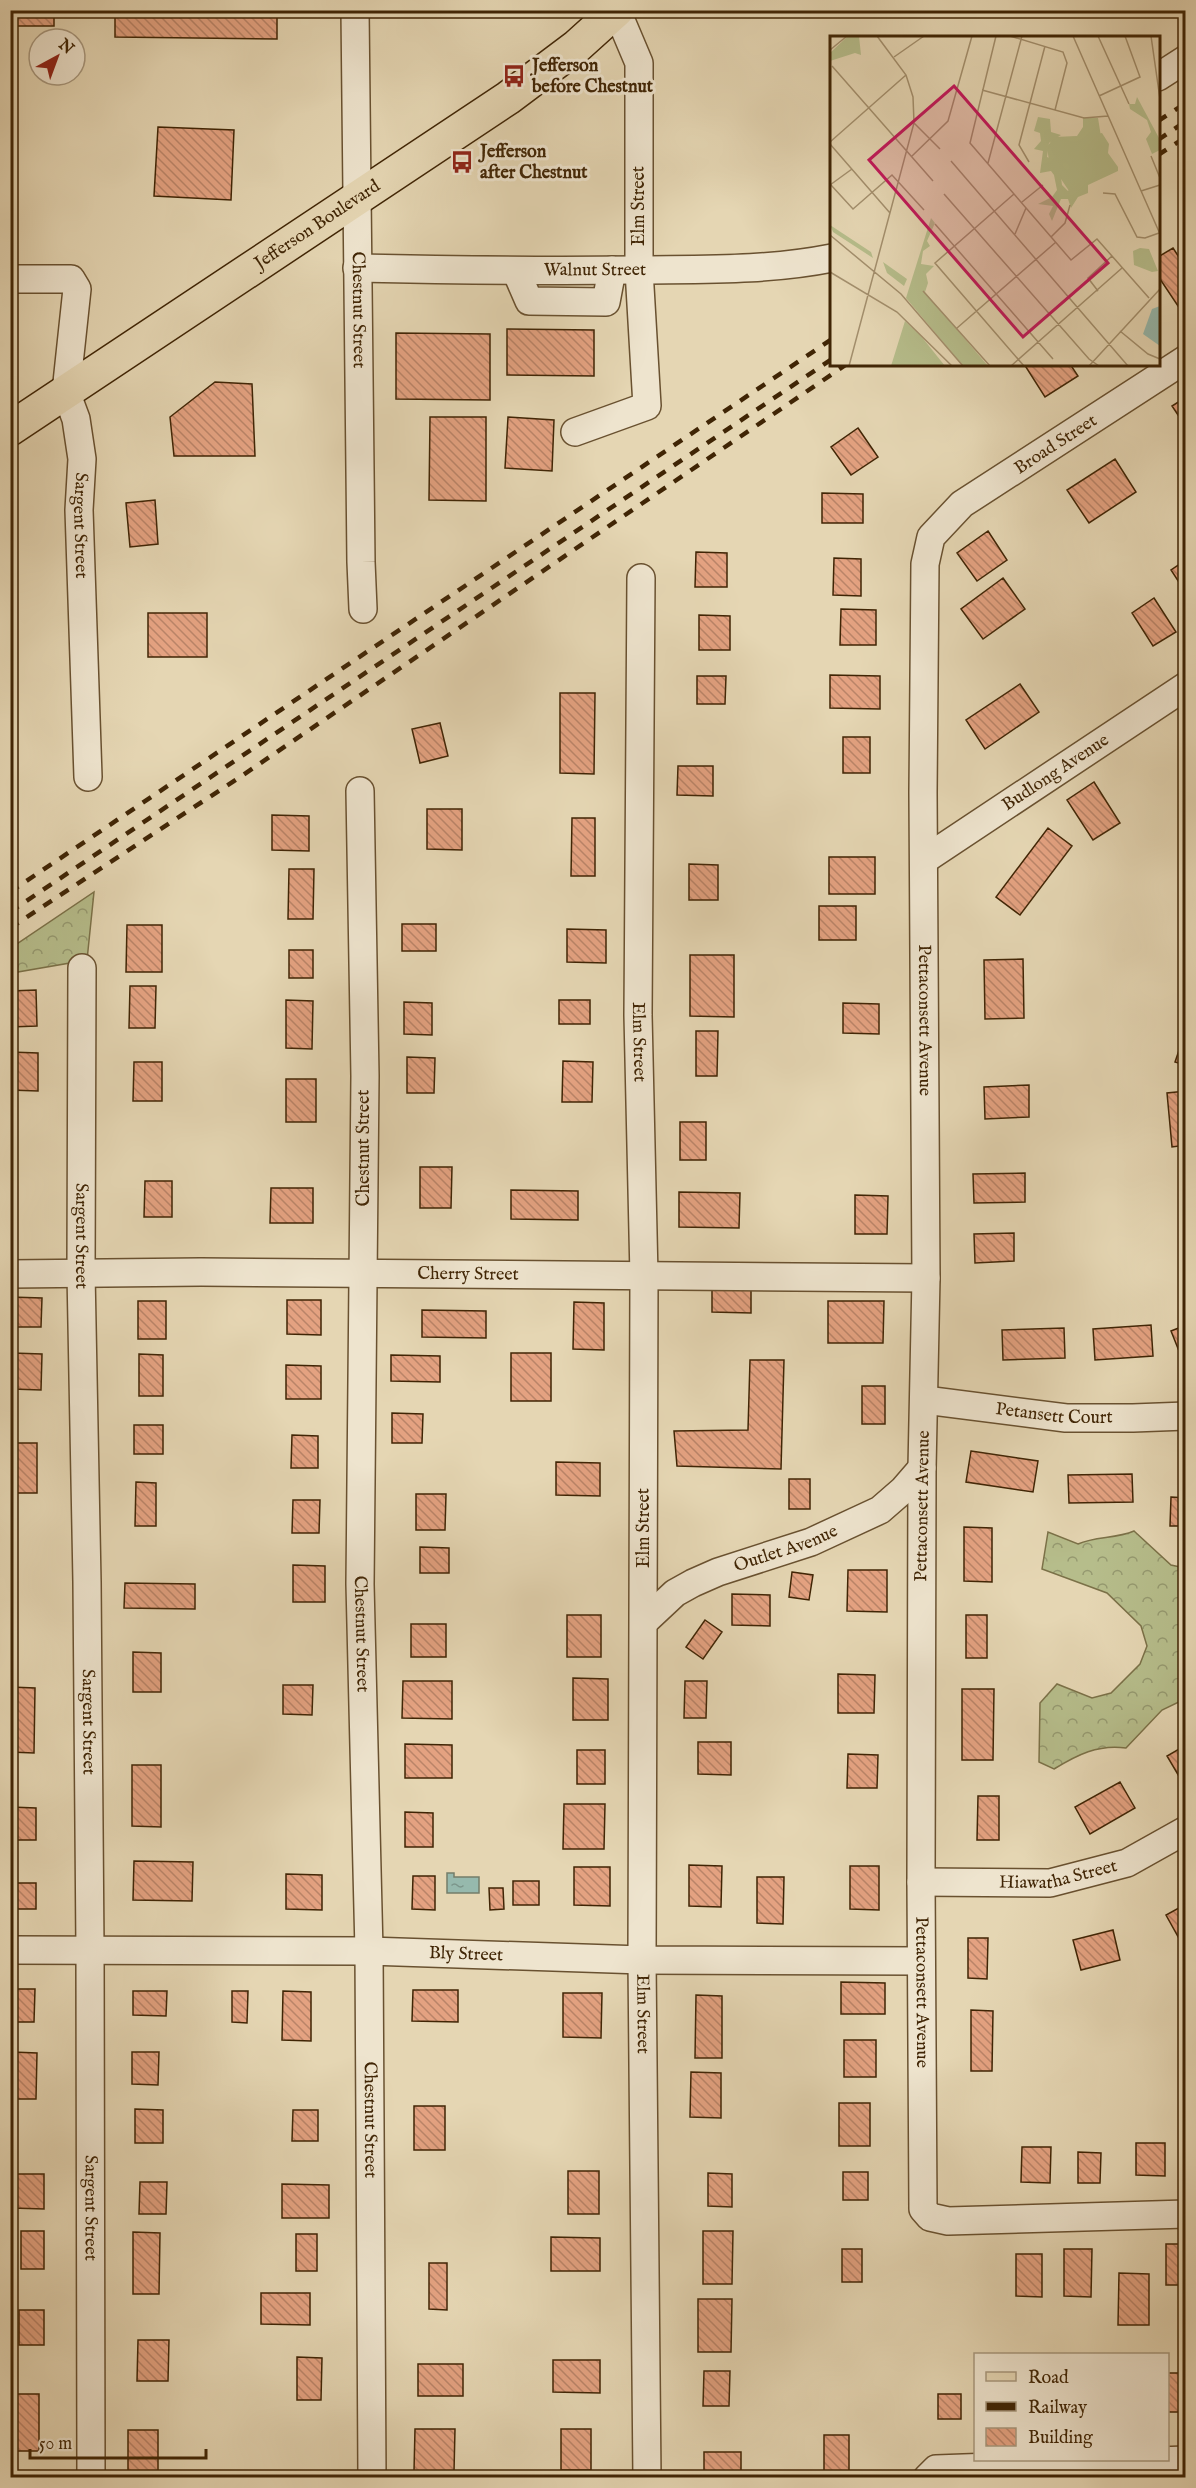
<svg xmlns="http://www.w3.org/2000/svg" width="1196" height="2488" font-family="'IM FELL English',serif">
<defs>
<pattern id="forest-crowns" width="20" height="18" patternUnits="userSpaceOnUse" patternTransform="scale(1.5)"><rect width="20" height="18" fill="#b6bd8b"/><path d="M2 6a3 3 0 1 1 6 0M12 15a3 3 0 1 1 6 0" fill="none" stroke="#959970"/></pattern>
<pattern id="water-ripples" width="26" height="14" patternUnits="userSpaceOnUse" patternTransform="scale(1.5)"><rect width="26" height="14" fill="#96b9ad"/><path d="M2 4q2-2 4 0t4 0M15 11q2-2 4 0t4 0" fill="none" stroke="#7c968b"/></pattern>
<pattern id="building-back-hatch" width="6" height="6" patternUnits="userSpaceOnUse" patternTransform="scale(1.5)"><rect width="6" height="6" fill="#e4a281"/><path d="M-1 5l2 2M0 0l6 6M5-1l2 2" fill="none" stroke="#ba8468"/></pattern>
</defs>
<rect width="100%" height="100%" fill="#e5d6b3"/>
<filter id="stains"><feTurbulence type="fractalNoise" baseFrequency=".00333" numOctaves="4"/><feColorMatrix values="0 0 0 0 .2 0 0 0 0 .09 0 0 0 0 .02 0 0 0 .5 -.17"/></filter>
<radialGradient id="worn" r=".72"><stop offset=".6" stop-color="#630" stop-opacity="0"/><stop offset="1" stop-color="#630" stop-opacity=".3"/></radialGradient>
<path fill="url(#forest-crowns)" stroke="#7b7148" stroke-width="1.5" d="M94,892L87,960L18,972L11,978V948Z
M1134,1531L1171,1565L1185,1568V1699L1162,1710L1126,1748C1098,1744 1077,1755 1054,1769L1039,1762L1040,1703L1057,1684L1092,1698L1111,1693L1140,1664L1147,1646L1141,1626L1107,1593L1042,1569L1048,1532L1078,1544C1096,1536 1115,1539 1134,1531Z"/>
<path fill="url(#water-ripples)" stroke="#747e6a" stroke-width="1.5" d="M447,1873H454V1877H479V1893H447Z"/>
<path fill="url(#building-back-hatch)" stroke="#402505" stroke-width="1.5" d="M10,10H54V26H10Z
M115,10H277V39L115,37Z
M158,127L234,130L231,200L154,196Z
M1173,248L1186,268V301L1178,306L1158,276V257Z
M507,329L594,330V376L507,375Z
M396,333L490,334V400L396,399Z
M1024,364H1070L1078,376L1045,397Z
M215,382L252,384L255,456H174L170,417Z
M1186,397V427L1172,406Z
M430,417H486V501L429,500Z
M508,417L554,420L552,471L505,468Z
M858,428L878,457L851,475L831,447Z
M1115,459L1136,492L1089,523L1067,490Z
M822,493L863,494V523H822Z
M155,500L158,544L130,547L126,503Z
M988,531L1007,560L977,581L957,553Z
M696,552L727,553V587H695Z
M834,558L861,559V596L833,595Z
M1186,560V593L1171,570Z
M1003,578L1025,609L983,639L961,609Z
M1154,598L1176,632L1153,646L1132,613Z
M841,609L876,610V645H840Z
M148,613H207V657H148Z
M699,615L730,616V650H699Z
M830,675L880,676V709L830,708Z
M697,676H726L725,704H697Z
M1020,684L1039,712L985,749L966,720Z
M560,693H595L594,774L560,773Z
M440,723L448,756L420,763L412,729Z
M843,737H870V773H843Z
M678,766H713V796L677,795Z
M1094,782L1120,823L1093,840L1067,800Z
M427,809H462V850L427,849Z
M272,815L309,816V851L272,850Z
M572,818H595V876H571Z
M1048,828L1072,846L1020,915L996,897Z
M829,857H875V894H829Z
M689,864L718,865V900H689Z
M289,869H314L313,919H288Z
M819,906H856V940H819Z
M402,924H436V951H402Z
M127,925H162V972H126Z
M567,929L606,930V963L567,962Z
M289,950H313V978H289Z
M690,955H734V1017L690,1016Z
M1023,959L1024,1018L985,1019L984,960Z
M130,986H156L155,1028H129Z
M36,990L37,1026L10,1027V991Z
M286,1000L313,1001L312,1049L286,1048Z
M559,1000H590V1024H559Z
M404,1002L432,1003V1035L404,1034Z
M843,1003L879,1004V1034L843,1033Z
M1186,1030V1065L1175,1062Z
M696,1031H718L717,1076H696Z
M10,1052L38,1053V1091L10,1090Z
M407,1057L435,1058L434,1093H407Z
M563,1061L593,1062L592,1102H562Z
M134,1062H162V1101H133Z
M286,1079H316V1122H286Z
M1029,1085V1117L985,1119L984,1087Z
M1186,1091V1145L1172,1147L1167,1093Z
M680,1122H706V1160H680Z
M420,1167H452L451,1208H420Z
M1025,1173V1202L974,1203L973,1174Z
M145,1181H172V1217H144Z
M271,1188H313V1223H270Z
M511,1190L578,1191V1220L511,1219Z
M679,1192L740,1193L739,1228L679,1227Z
M855,1195L888,1196L887,1234H855Z
M1014,1233V1261L975,1263L974,1234Z
M712,1287H751V1313L712,1312Z
M10,1297L42,1298L41,1327H10Z
M287,1300H321V1335L287,1334Z
M138,1301H166V1339H138Z
M828,1301H884L883,1343H828Z
M574,1302L604,1303V1350L573,1349Z
M422,1310L486,1311V1338L422,1337Z
M1151,1325L1153,1356L1095,1360L1093,1329Z
M1186,1325V1354L1181,1356L1171,1331Z
M1064,1328L1065,1358L1003,1360L1002,1330Z
M12,1353L42,1354L41,1390L12,1389Z
M511,1353H551V1401H511Z
M139,1354L163,1355V1396H139Z
M391,1355L440,1356V1382L391,1381Z
M750,1360H784L781,1469L677,1466L674,1431L748,1430Z
M286,1365L321,1366V1399H286Z
M862,1386H885V1424H862Z
M392,1413L423,1414L422,1443H392Z
M134,1425H163V1454H134Z
M292,1435L318,1436V1468H291Z
M10,1443H37V1493H10Z
M971,1451L1038,1461L1033,1492L966,1482Z
M556,1462L600,1463V1496L556,1495Z
M1132,1474L1133,1502L1069,1503L1068,1475Z
M789,1479H810V1509H789Z
M136,1482L156,1483V1526H135Z
M416,1494H446L445,1530H416Z
M1171,1497L1186,1498V1526H1170Z
M293,1500H320L319,1533H292Z
M964,1527L992,1528V1582L964,1581Z
M420,1547L449,1548V1573H420Z
M10,1561H15L14,1613H10Z
M293,1565L325,1566V1602H293Z
M848,1570H887V1612L847,1611Z
M792,1572L813,1575L809,1600L789,1597Z
M125,1583L195,1584V1609L124,1608Z
M732,1594L770,1595V1626L732,1625Z
M567,1615H601V1657H567Z
M966,1615H987V1658H966Z
M705,1620L722,1632L703,1659L686,1647Z
M411,1624H446V1657H411Z
M133,1652L161,1653V1692H133Z
M838,1674L875,1675L874,1713H838Z
M573,1678L608,1679V1720H573Z
M403,1681H452V1719L402,1718Z
M685,1681H707L706,1718H684Z
M283,1685H313L312,1715L283,1714Z
M10,1687L35,1688L34,1753L10,1752Z
M962,1689H994L993,1760H962Z
M698,1742H731V1775L698,1774Z
M405,1744L452,1745V1778H405Z
M1186,1745V1775L1180,1778L1167,1756Z
M577,1750H605V1784H577Z
M848,1754L878,1755L877,1788H847Z
M132,1765H161V1827L132,1826Z
M1120,1782L1135,1808L1090,1834L1075,1807Z
M978,1796H999V1840H977Z
M564,1804H605L604,1849H563Z
M10,1807L36,1808V1840H10Z
M405,1812L433,1813V1847H405Z
M134,1861L193,1862L192,1901L133,1900Z
M689,1865L722,1866L721,1907L689,1906Z
M850,1866H879V1910L850,1909Z
M574,1867H610V1906L574,1905Z
M286,1874L322,1875V1910L286,1909Z
M413,1876H435V1910L412,1909Z
M757,1877H784L783,1924L757,1923Z
M513,1881H539V1905H513Z
M10,1883H36V1909H10Z
M489,1888H503L504,1909L490,1910Z
M1186,1904V1939L1181,1942L1166,1915Z
M1113,1930L1120,1960L1081,1970L1073,1940Z
M968,1938H988L987,1979L968,1978Z
M841,1982L885,1983V2014H841Z
M10,1989H35L34,2022H10Z
M413,1990H458V2022L412,2021Z
M133,1991H167L166,2016L133,2015Z
M232,1991H248L247,2023L232,2022Z
M283,1991L311,1992V2041L282,2040Z
M563,1993H602L601,2038L563,2037Z
M696,1995L722,1996V2058H695Z
M971,2010L993,2011L992,2071H971Z
M844,2040H876V2077H844Z
M12,2052L37,2053L36,2099H12Z
M132,2052H159L158,2085L132,2084Z
M691,2072L721,2073V2118L690,2117Z
M839,2103H870V2146H839Z
M414,2106H445V2150H414Z
M135,2109L163,2110V2143H135Z
M293,2110H318V2141H292Z
M1136,2143H1165V2176L1136,2175Z
M1022,2147H1051L1050,2183L1021,2182Z
M1078,2152L1101,2153L1100,2183H1078Z
M568,2171H599V2214H568Z
M843,2172H868V2200H843Z
M708,2173L732,2174V2207L708,2206Z
M12,2174H44V2209L12,2208Z
M140,2182H167L166,2214H139Z
M282,2184L329,2185V2218H282Z
M21,2231H44V2269H21Z
M703,2231H733L732,2284H703Z
M133,2232L160,2233L159,2294H133Z
M296,2234H317V2271H296Z
M551,2237L600,2238V2271H551Z
M1166,2244H1186V2285H1166Z
M842,2249H862V2282H842Z
M1064,2249H1092L1091,2297L1064,2296Z
M1016,2254H1042V2297L1016,2296Z
M429,2263H447V2310L429,2309Z
M1119,2273L1149,2274V2325H1118Z
M261,2293H310V2325L261,2324Z
M698,2299H732L731,2352H698Z
M19,2310H44V2345H19Z
M138,2340H169L168,2381H137Z
M297,2357L322,2358L321,2400H297Z
M553,2360H600V2393L553,2392Z
M418,2364H463V2396H418Z
M704,2371H730L729,2406H703Z
M1168,2373H1186V2412H1168Z
M10,2394H39V2451H10Z
M938,2394H961V2419H938Z
M415,2429H455L454,2472L414,2471Z
M561,2429H591V2470H561Z
M128,2430H158V2478H128Z
M824,2435H849V2478H824Z
M704,2452H741V2478H704Z"/>
<g fill="none" stroke-linecap="round" stroke-linejoin="round">
<g stroke="#695130" stroke-width="30">
<g id="minor">
<path id="s1" d="M355,10L361,562L363,609"/>
<path d="M1158,77L1186,59"/>
<path id="s2" d="M357,268C450,270 543,271 636,270C702,269 767,271 832,258"/>
<path d="M516,271L529,301L606,302L612,270"/>
<path id="s3" d="M10,279H71L77,289L66,392L76,419L82,459L79,510L88,777"/>
<path id="s4" d="M1186,359L962,504L931,537L925,564L923,793L926,1278L922,1468L921,1882L923,2209L930,2217L948,2221L1186,2214"/>
<path d="M575,432L647,406L639,270V63L617,11"/>
<path id="s5" d="M641,578L638,1015L644,1276L642,1960L647,2478"/>
<path id="s6" d="M360,791L365,1076L360,1584L369,1951L372,2478"/>
<path id="s7" d="M924,860L1186,686"/>
<path id="s8" d="M82,968L81,1273L87,1582L90,1949L91,2478"/>
<path id="s9" d="M10,1274L201,1272L926,1278"/>
<path id="s10" d="M925,1400L1066,1418H1133L1186,1416"/>
<path id="s11" d="M644,1622L675,1593L693,1583L718,1572L811,1542L880,1510L903,1490L922,1468"/>
<path id="s12" d="M921,1882L1050,1883L1127,1863L1186,1830"/>
<path id="s13" d="M10,1950L369,1951L642,1960L921,1961"/>
<path d="M927,2478L936,2469L1186,2460"/>
</g>
</g>
<g stroke="#402505" stroke-width="36">
<g id="major">
<path id="s14" d="M10,429L508,98L576,47L617,10"/>
</g>
</g>
<use href="#minor" stroke="#eee4ce" stroke-width="27"/>
<use href="#major" stroke="#e5d6b3" stroke-width="33"/>
<path stroke="#402505" stroke-width="4.5" stroke-dasharray="10 10" stroke-linecap="butt" d="M1158,121L1186,103
M1158,140L1186,121
M1158,155L1186,137
M10,892L832,339
M10,912L832,359
M10,928L243,775L847,364"/>
</g>
<defs>
<g id="bus-bare" transform="scale(1.8)"><path d="M-5-6H5V4H4V6H2V4H-2V6H-4V4H-5ZM-3.5-4V0h7V-4ZM-3.5 1.2v1.5H-2V1.2ZM2 1.2v1.5H3.5V1.2Z" fill="#8f2418" stroke="#eee4ce" stroke-width="2.5" paint-order="stroke"/></g>
</defs>
<g fill-rule="evenodd">
<use href="#bus-bare" x="514" y="76"/>
<use href="#bus-bare" x="462" y="162"/>
</g>
<g text-anchor="middle" dominant-baseline="central" stroke-width="6" stroke-linejoin="round" paint-order="stroke">
<g font-size="18" font-weight="bold" fill="#402505" stroke="#eee4ce" text-anchor="start">
<text x="532" y="66">Jefferson<tspan x="532" dy="21">before Chestnut</tspan></text>
<text x="480" y="152">Jefferson<tspan x="480" dy="21">after Chestnut</tspan></text>
</g>
<g font-size="18" fill="#402505" stroke="#eee4ce">
<text transform="translate(639 206) rotate(-90)">Elm Street</text>
<text stroke="none"><textPath href="#s14" startOffset="369">Jefferson Boulevard</textPath></text>
<text stroke="none"><textPath href="#s2" startOffset="238">Walnut Street</textPath></text>
<text stroke="none"><textPath href="#s1" startOffset="300">Chestnut Street</textPath></text>
<text transform="translate(1056 445) rotate(-33)">Broad Street</text>
<text stroke="none"><textPath href="#s3" startOffset="312">Sargent Street</textPath></text>
<text stroke="none"><textPath href="#s7" startOffset="158">Budlong Avenue</textPath></text>
<text stroke="none"><textPath href="#s4" startOffset="796">Pettaconsett Avenue</textPath></text>
<text stroke="none"><textPath href="#s5" startOffset="464">Elm Street</textPath></text>
<text transform="translate(364 1148) rotate(-90)">Chestnut Street</text>
<text stroke="none"><textPath href="#s8" startOffset="268">Sargent Street</textPath></text>
<text stroke="none"><textPath href="#s9" startOffset="458">Cherry Street</textPath></text>
<text stroke="none"><textPath href="#s10" startOffset="130">Petansett Court</textPath></text>
<text transform="translate(923 1506) rotate(-89)">Pettaconsett Avenue</text>
<text transform="translate(644 1528) rotate(-90)">Elm Street</text>
<text stroke="none"><textPath href="#s11" startOffset="162">Outlet Avenue</textPath></text>
<text stroke="none"><textPath href="#s6" startOffset="843">Chestnut Street</textPath></text>
<text stroke="none"><textPath href="#s8" startOffset="754">Sargent Street</textPath></text>
<text stroke="none"><textPath href="#s12" startOffset="138">Hiawatha Street</textPath></text>
<text stroke="none"><textPath href="#s13" startOffset="456">Bly Street</textPath></text>
<text stroke="none"><textPath href="#s4" startOffset="1768">Pettaconsett Avenue</textPath></text>
<text stroke="none"><textPath href="#s5" startOffset="1436">Elm Street</textPath></text>
<text stroke="none"><textPath href="#s6" startOffset="1329">Chestnut Street</textPath></text>
<text stroke="none"><textPath href="#s8" startOffset="1240">Sargent Street</textPath></text>
</g>
</g>
<g transform="translate(830 36)">
<rect width="330" height="330" fill="#e5d6b3"/>
<path d="M253,81L268,82L273,113L241,158L219,125L217,111L224,101L247,100L253,91Z" fill="#b6bd8b"/>
<path d="M18,0H29L31,19L25,17L0,25V17ZM307,61L329,102L330,114L322,118L316,103L321,96L317,84L300,73L299,68H305ZM208,81L220,83L221,96L231,99L219,107L217,121L229,126L232,149L238,155L272,112L266,98L272,97L279,108L278,117L288,131V135L258,149V157L248,161L241,172L238,163H231L222,185L219,178L223,170L208,168L222,161L227,154L224,139L221,135L210,137L213,115L204,113L211,105L210,97L204,95ZM101,182L105,187L97,205L100,210L93,215L91,228L104,230L96,238L98,247L95,256L158,330H133L76,262ZM0,189L41,216L43,222L3,196ZM310,212L319,213L328,235L322,236L304,229L303,215ZM53,226L77,243L74,250L57,237ZM75,285L91,300L115,330H106L72,308L90,330H61Z" fill="#b6bd8b"/>
<path d="M76,291L106,324L110,330H89L70,307Z" fill="#b6bd8b"/>
<path d="M330,270V310L313,298L322,273Z" fill="#96b9ad"/>
<path fill="none" stroke="#a38f6d" stroke-width="1.5" d="M166,0L140,107L241,224L267,203L319,262M180,0L233,16L237,27L225,74M243,0L330,198M268,0L299,68M321,0L330,63M0,14L17,0M64,21L94,0M2,30L103,145M152,54L254,82L278,80M269,60L310,41L295,0M84,87L110,113M0,106L76,39M0,108L60,177M321,120L330,142M81,121L118,85L142,0M121,125L298,330M199,126L189,109L215,10M158,127L192,0M0,149L22,133M1,149L23,173L62,139L94,174M311,155L330,149M273,157L285,158L307,201L315,202L329,197M114,158L259,323L269,330M184,158L105,227L194,330M192,166L213,149M105,188L223,323M185,198L196,172M0,199L71,258L133,330M221,201L235,187L240,169M0,236L67,276L122,330M93,255L160,330M268,255L258,242L282,220M127,292L226,206M290,295L318,318L330,323M19,330L84,87L83,61L76,39L47,0M181,330L292,232M259,330L330,253"/>
<path fill="#c2185b" fill-opacity="0.15" stroke="#c2185b" stroke-width="3" d="M124,50L278,227L193,301L39,124Z"/>
<rect width="330" height="330" fill="none" stroke="#402505" stroke-width="3"/>
</g>
<rect width="1196" height="2488" fill="none" stroke="#e5d6b3" stroke-width="36"/>
<rect x="12" y="12" width="1172" height="2464" fill="none" stroke="#402505" stroke-width="3"/>
<rect x="18" y="18" width="1160" height="2452" fill="none" stroke="#402505" stroke-width="1.5"/>
<rect x="974" y="2353" width="195" height="108" fill="#eee4ce" stroke="#a8987e" stroke-width="1.5"/>
<rect x="986" y="2372" width="30" height="9" fill="#e5d6b3" stroke="#a8987e" stroke-width="1.5"/>
<text x="1028" y="2383" font-size="18" fill="#402505">Road</text>
<rect x="986" y="2402" width="30" height="9" fill="#402505" stroke="#a8987e" stroke-width="1.5"/>
<text x="1028" y="2413" font-size="18" fill="#402505">Railway</text>
<rect x="986" y="2428" width="30" height="18" fill="url(#building-back-hatch)" stroke="#a8987e" stroke-width="1.5"/>
<text x="1028" y="2443" font-size="18" fill="#402505">Building</text>
<g transform="translate(57 57) rotate(41)"><circle r="28" fill="#eee4ce" stroke="#a8987e" stroke-width="1.5"/>
<path d="M0-4.5L10 22L0 15L-10 22Z" fill="#8f2418"/>
<text y="-9" font-size="16" font-weight="bold" text-anchor="middle" fill="#402505">N</text>
</g>
<path d="M30 2449v9h176v-9" fill="none" stroke="#402505" stroke-width="3"/>
<text x="39" y="2449" font-size="18" fill="#402505" stroke="#eee4ce" stroke-width="4.5" paint-order="stroke">50 m</text>
<rect width="100%" height="100%" filter="url(#stains)"/>
<rect width="100%" height="100%" fill="url(#worn)"/>
</svg>
